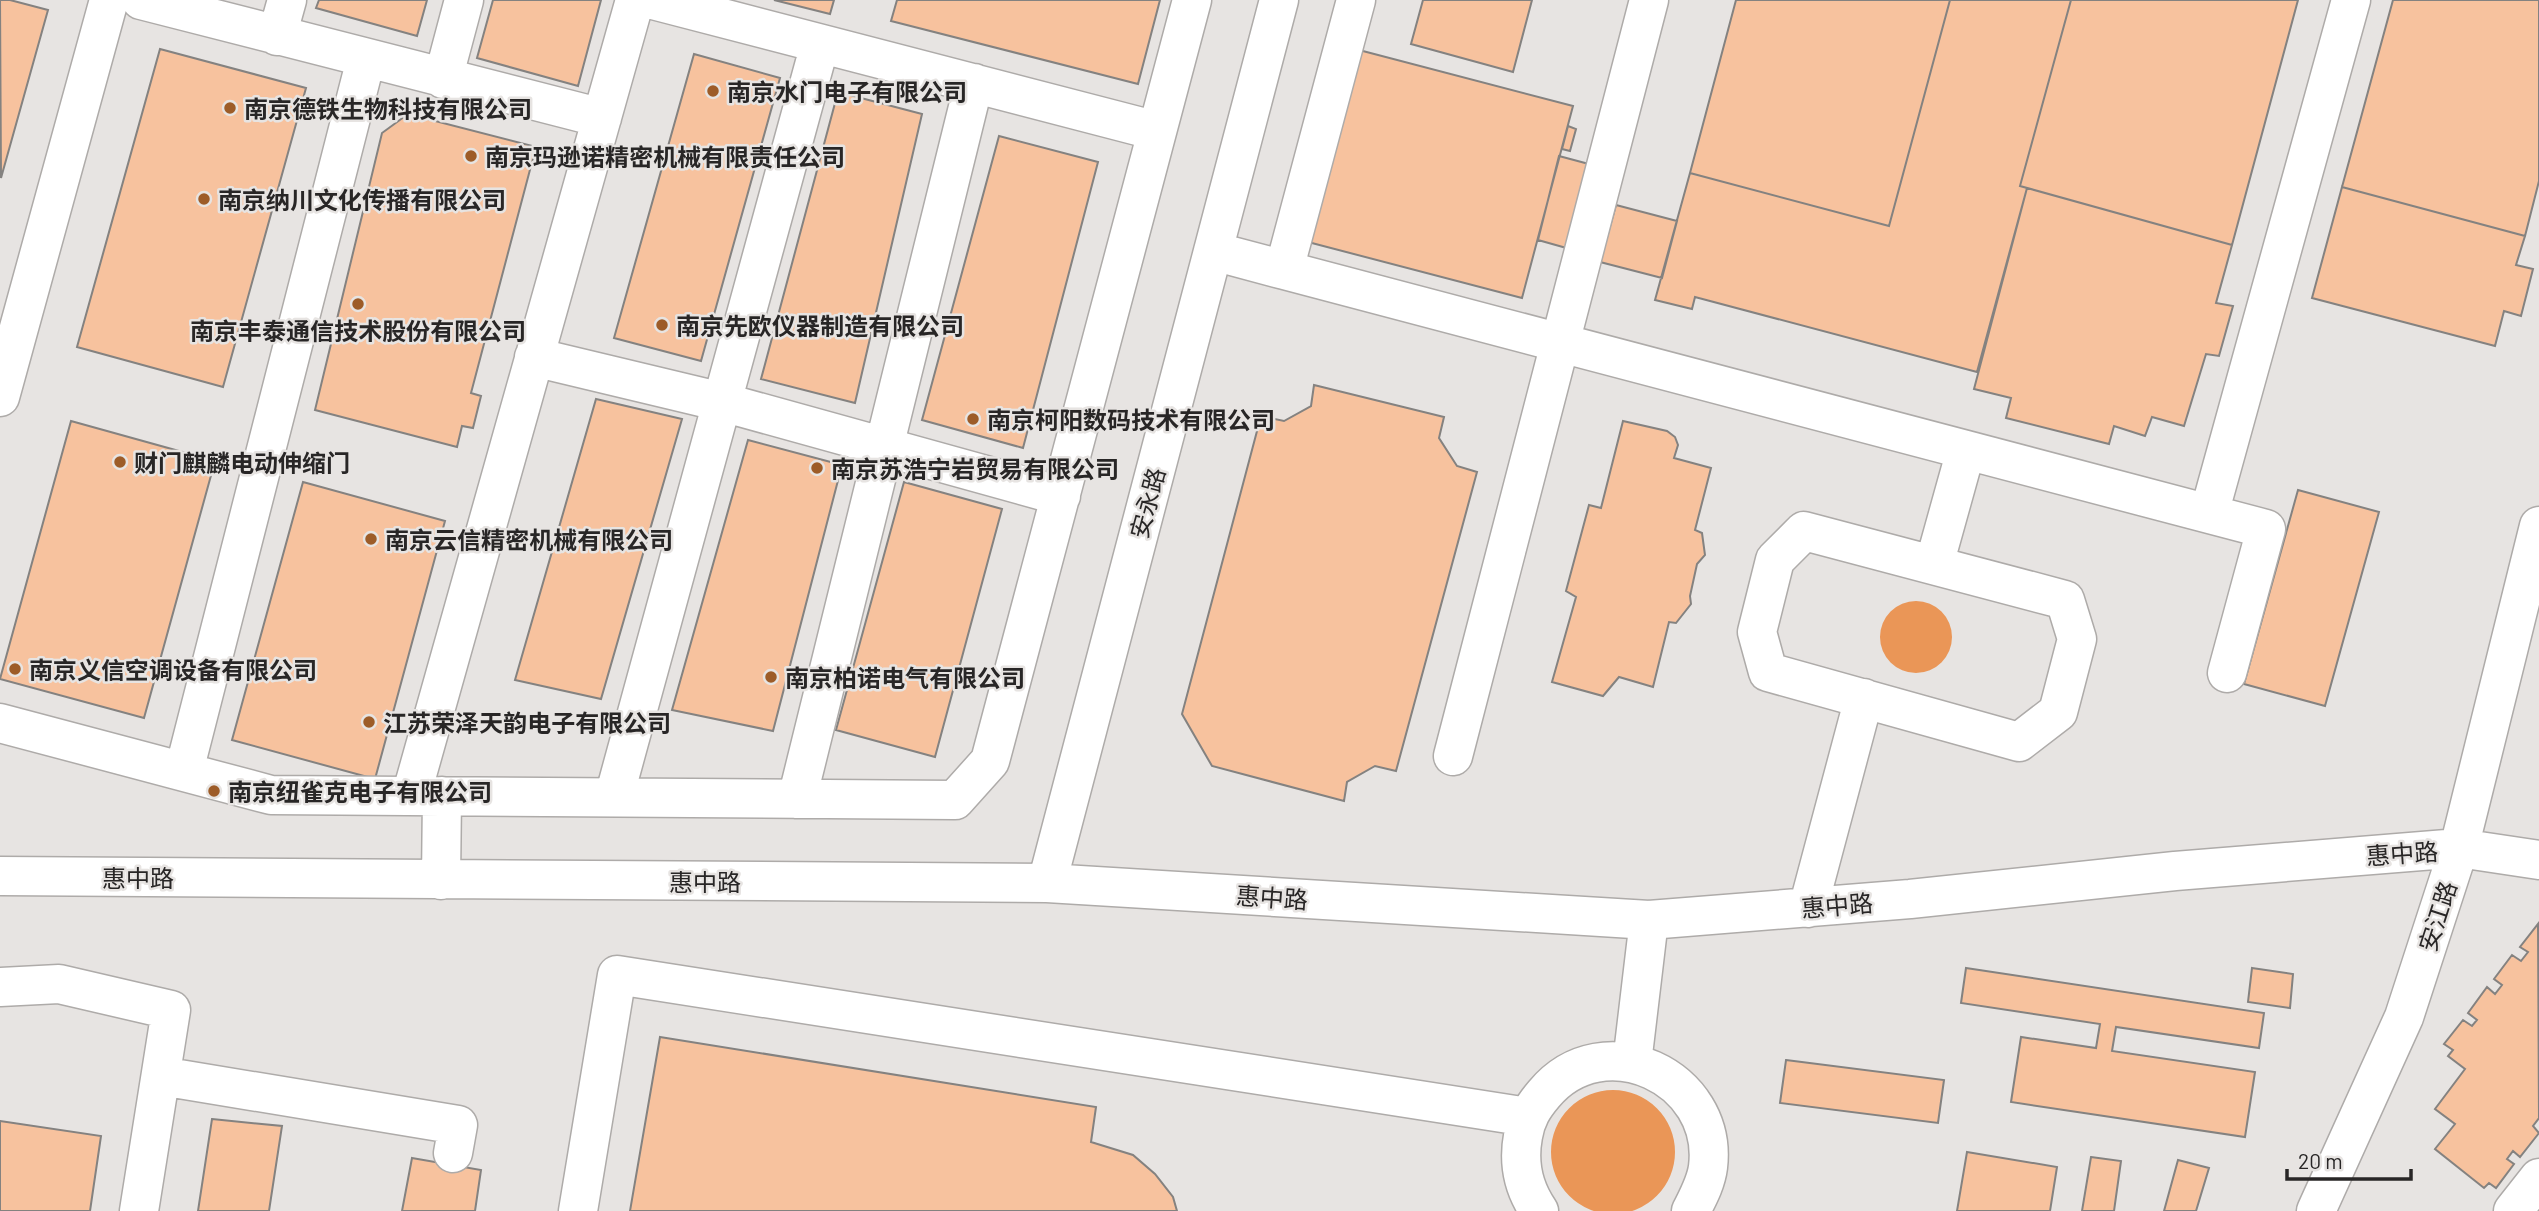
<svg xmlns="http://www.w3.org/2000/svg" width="2539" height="1211" font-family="Barlow,'Noto Sans SC',sans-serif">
<rect width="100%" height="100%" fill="#e7e4e2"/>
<path fill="#ea9657" d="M1880 637a36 36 0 1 1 72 0a36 36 0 1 1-72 0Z
M1551 1152a62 62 0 1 1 124 0a62 62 0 1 1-124 0Z"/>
<path fill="#f7c29e" stroke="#848280" stroke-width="2" d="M0,0H10L48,10L1,178Z
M319,0H427L417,36L316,8Z
M493,0H601L578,86L477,58Z
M774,0H834L830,14Z
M897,0H1160L1138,84L891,21Z
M1423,0H1532L1513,72L1411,44Z
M1736,0H1950L1889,226L1690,173Z
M1950,0H2071L2020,186L2027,188L1977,372L1695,297L1692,309L1655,300L1690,173L1889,226Z
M2071,0H2298L2232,245L2020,186Z
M2393,0H2539V181L2525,236L2342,187Z
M160,49L306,88L223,387L77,347Z
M1359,50L1573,106L1522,298L1308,242Z
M694,54L780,78L701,361L614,338Z
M838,92L922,114L855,403L761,379Z
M408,114L536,147L471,393L481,396L473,428L462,426L457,447L315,410L382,133Z
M1568,126L1576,129L1570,151L1562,149Z
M999,136L1098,162L1023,448L922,420Z
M1559,156L1600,167L1577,251L1538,240Z
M2342,187L2525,236L2516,265L2533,269L2521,316L2504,311L2495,346L2312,298Z
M2027,188L2232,245L2216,303L2233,306L2219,356L2206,354L2184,426L2152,417L2145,436L2114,426L2109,444L2006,418L2011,398L1974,389Z
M1616,205L1677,221L1662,278L1600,262Z
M1314,385L1444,417L1439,438L1457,466L1477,472L1396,771L1375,766L1347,782L1344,801L1212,766L1182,714L1261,416L1284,421L1311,406Z
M596,399L682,419L601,699L515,680Z
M71,421L215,461L144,718L0,679Z
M1623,421L1667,431L1675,437L1678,445L1674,458L1711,468L1695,530L1702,533L1705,555L1697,564L1690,596L1691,604L1676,623L1669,622L1653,687L1619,677L1603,696L1552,682L1576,597L1566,591L1589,505L1601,508Z
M748,440L842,465L773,731L672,710Z
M303,482L445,521L375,779L232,740Z
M904,482L1002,509L935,757L836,730Z
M2298,490L2379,512L2325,706L2244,684Z
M2538,924L2539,1118L2533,1126L2539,1133L2520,1157L2513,1151L2507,1159L2514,1164L2496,1188L2489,1183L2484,1188L2435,1149L2455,1124L2435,1109L2465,1069L2448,1056L2453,1050L2444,1044L2463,1020L2472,1026L2477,1020L2468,1013L2487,987L2495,994L2502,985L2494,979L2512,955L2521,961L2528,952L2520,947Z
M1966,968L2264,1013L2259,1048L2116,1027L2112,1051L2255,1072L2245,1137L2011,1102L2021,1037L2096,1048L2100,1024L1961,1003Z
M2252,968L2293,974L2290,1008L2248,1002Z
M660,1037L1096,1107L1091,1142L1133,1155L1155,1174L1173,1197L1177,1211H630Z
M1786,1060L1944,1080L1938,1123L1780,1103Z
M212,1119L282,1126L269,1211H198Z
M0,1121L101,1136L90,1211H0Z
M1967,1152L2057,1167L2050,1211H1957Z
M2091,1157L2121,1161L2114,1211H2082Z
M412,1158L481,1170L475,1211H402Z
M2178,1160L2209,1168L2196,1211H2164Z"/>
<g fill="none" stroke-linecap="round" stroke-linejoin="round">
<g stroke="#aeaba9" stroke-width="41">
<path id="minor" d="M141,0L602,118
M653,0L1157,131
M1356,0L1284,270L2266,529L2227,673
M277,36L287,0
M443,79L464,0
M1213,251L1284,270
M534,357L722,402L1061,496
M0,397L109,0
M2209,514L2351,0
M1804,531L2065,600L2077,639L2058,712L2019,742L1768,672L1757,632L1775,560Z
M1934,565L1966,450
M0,723L271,795L955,800L990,761L1192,0
M1453,756L1649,0
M184,771L366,59
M411,796L635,0
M614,797L820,44
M797,799L974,83
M0,876L1047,883L1649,920L1910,899L2175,871L2459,848L2539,860
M441,880L442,796
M1047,883L1279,0
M1808,908L1864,698
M0,987L59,984L171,1010L139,1211
M1632,1063L1649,920
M161,1076L458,1125L453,1153
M578,1211L617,975L1528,1117
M1539,1211C1523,1188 1518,1163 1523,1136C1526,1118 1533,1107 1544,1094C1603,1023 1719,1077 1708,1167C1706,1183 1698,1197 1691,1211
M2316,1211L2404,1017L2459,848L2539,526
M2513,1211L2539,1178"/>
</g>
<use href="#minor" stroke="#fff" stroke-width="38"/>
</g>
<g fill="#9d5c28" stroke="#e7e4e2" stroke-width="2.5">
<circle cx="713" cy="91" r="7"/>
<circle cx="230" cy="108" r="7"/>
<circle cx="471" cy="156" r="7"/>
<circle cx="204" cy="199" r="7"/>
<circle cx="358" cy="304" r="7"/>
<circle cx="662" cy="325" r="7"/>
<circle cx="973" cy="419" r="7"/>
<circle cx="120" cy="462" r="7"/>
<circle cx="817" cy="468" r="7"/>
<circle cx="371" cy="539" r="7"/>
<circle cx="15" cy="669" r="7"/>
<circle cx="771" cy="677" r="7"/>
<circle cx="369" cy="722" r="7"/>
<circle cx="214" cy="791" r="7"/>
</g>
<g text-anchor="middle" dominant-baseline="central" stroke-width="5" stroke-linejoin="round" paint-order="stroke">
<g font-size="24" font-weight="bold" fill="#282626" stroke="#e7e4e2" text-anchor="start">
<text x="727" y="91">南京水门电子有限公司</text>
<text x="244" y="108">南京德铁生物科技有限公司</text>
<text x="485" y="156">南京玛逊诺精密机械有限责任公司</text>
<text x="218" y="199">南京纳川文化传播有限公司</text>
<text x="676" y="325">南京先欧仪器制造有限公司</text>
<text x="358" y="330" text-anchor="middle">南京丰泰通信技术股份有限公司</text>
<text x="987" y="419">南京柯阳数码技术有限公司</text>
<text x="134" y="462">财门麒麟电动伸缩门</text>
<text x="831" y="468">南京苏浩宁岩贸易有限公司</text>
<text x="385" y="539">南京云信精密机械有限公司</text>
<text x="29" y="669">南京义信空调设备有限公司</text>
<text x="785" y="677">南京柏诺电气有限公司</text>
<text x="383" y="722">江苏荣泽天韵电子有限公司</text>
<text x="228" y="791">南京纽雀克电子有限公司</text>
</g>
<g font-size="24" fill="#282626" stroke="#e7e4e2">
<text transform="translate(1147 503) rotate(-75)">安永路</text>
<text transform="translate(2402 853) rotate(-4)">惠中路</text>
<text x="138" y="877">惠中路</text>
<text x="705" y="881">惠中路</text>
<text transform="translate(1272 897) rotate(4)">惠中路</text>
<text transform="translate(1837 905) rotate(-5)">惠中路</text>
<text transform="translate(2437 916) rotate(-72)">安江路</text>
</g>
</g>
<path d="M2287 1169v10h124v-10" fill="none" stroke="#282626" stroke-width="3.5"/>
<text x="2298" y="1169" font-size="21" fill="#282626" stroke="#e7e4e2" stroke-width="5" paint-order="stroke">20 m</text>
</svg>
